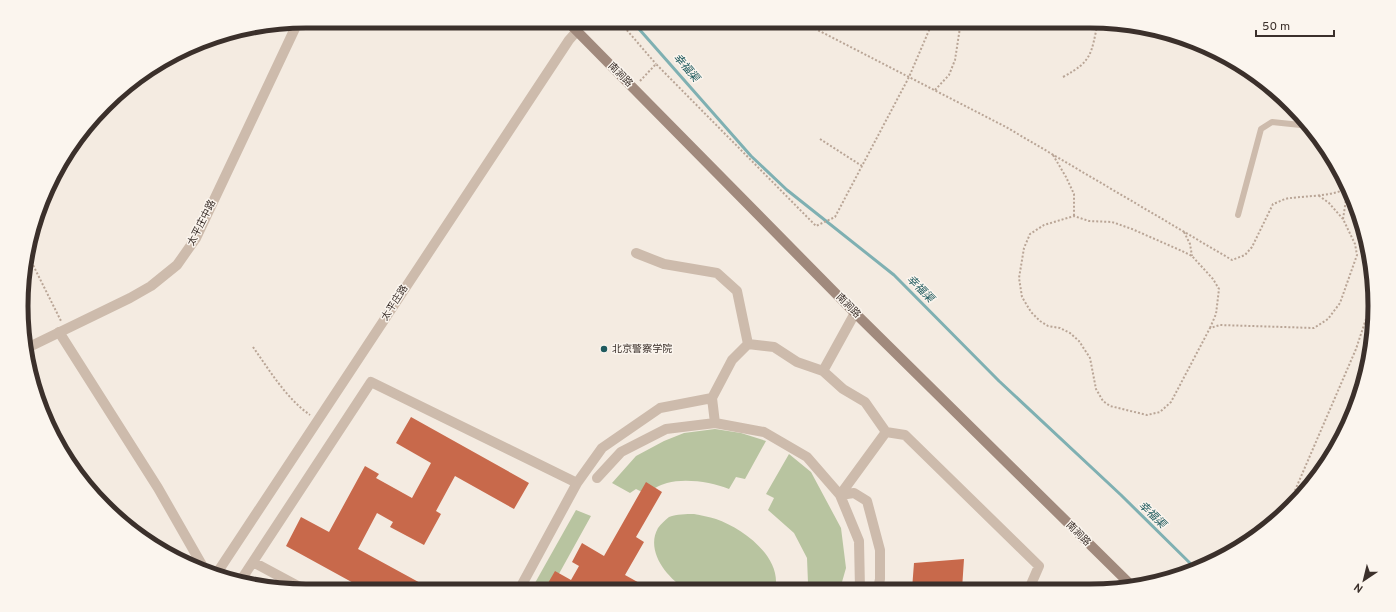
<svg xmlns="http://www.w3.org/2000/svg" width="1396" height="612" font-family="Overpass,'Noto Sans SC',sans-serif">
<rect width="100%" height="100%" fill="#f4ebe1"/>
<path fill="#b8c4a0" d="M715,429L741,433L766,441L745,479L736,477L729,489C712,482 685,478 667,483C659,485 652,490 644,493L636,489L630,493L612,483L636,456L664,441L684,433Z
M789,454L811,472L841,528L846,568L840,589H818L808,583L807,558L794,533L768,510L774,498L766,494Z
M576,510L591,516L550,590H531Z
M694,514C701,515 709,517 716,519C742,528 783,557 775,590H687C667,578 645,551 658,528C661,524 665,520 669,517C677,514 686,514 694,514Z"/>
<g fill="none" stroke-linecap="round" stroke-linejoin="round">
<path stroke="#7fb0b2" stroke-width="3" d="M632,21L751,156L787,190L894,275L999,381L1121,495L1197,570"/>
</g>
<path fill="#c8694b" d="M411,417L529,483L514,509L455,476L436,511L441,514L424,545L390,527L393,522L377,513L358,549L435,591H368L286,546L301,517L329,532L365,466L379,474L376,478L412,498L431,463L396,443Z
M646,482L662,492L636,537L644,542L625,575L652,590H544L555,571L571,580L579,566L572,562L582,543L604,556Z
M964,559L962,589H912L914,563Z"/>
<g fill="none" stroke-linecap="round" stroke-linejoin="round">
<path stroke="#b9a596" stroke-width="2" stroke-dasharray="2 2" stroke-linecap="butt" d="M619,21L656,64
M804,23L1006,127L1232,260L1245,255L1252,247L1273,204C1279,202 1285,198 1291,198C1305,196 1338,196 1348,187
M1063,77C1093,61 1091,53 1098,22
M640,81L656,64L816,226L835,217L909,77L933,21
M935,90L949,75L955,60L961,21
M820,139L862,166
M1053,155L1066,177L1074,194V216
M1343,219L1348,187
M1184,232L1190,244L1192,256
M26,251L61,321
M1210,328L1216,314L1219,289L1213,279L1192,256L1182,251L1132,229L1112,222L1089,221L1074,216L1044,225L1030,234L1024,248L1019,278L1022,297L1031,312L1040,321L1048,326L1060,328L1070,333L1079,341L1090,358L1096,389L1103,401L1110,406L1147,415L1160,412L1171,402L1210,328L1220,325L1314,328L1328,319L1340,303L1357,255L1355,244L1343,219L1329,203L1318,195
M253,347C270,371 286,398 310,415
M1287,509L1356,349L1374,295"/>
<path stroke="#cdbbac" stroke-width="6" d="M1238,215L1261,129L1272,122L1310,126"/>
<path stroke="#cdbbac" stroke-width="10" d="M636,253L664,264L717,273L737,291L748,344
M59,332L158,488L206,572
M823,371L855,313
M715,423L712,398L732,360L748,344L774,347L797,362L823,371L843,389L865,402L886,432L840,495
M886,432L905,435L1039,566L1029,589
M597,478L621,452L666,429L715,423L764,432L807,457L840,495L859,541L860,589
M840,495L854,493L867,501L880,550V579L878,589
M253,562L307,591
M241,580L371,382L577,483
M519,590L577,483L602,448L660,408L712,398"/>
<path stroke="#cdbbac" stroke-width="10" d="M25,349L130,298L151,286L177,265L196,238L298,22
M215,576L569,40L577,31"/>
<path stroke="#a18a7d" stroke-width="10" d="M567,21L855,313L1133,587"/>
</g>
<circle fill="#1f5a5e" stroke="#fbf5ee" stroke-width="1.5" cx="604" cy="349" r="4"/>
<g text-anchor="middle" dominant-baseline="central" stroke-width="3" stroke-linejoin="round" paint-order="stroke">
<g font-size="10" fill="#3b302b" stroke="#fbf5ee">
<text transform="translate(620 75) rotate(45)">南涧路</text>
<text transform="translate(202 223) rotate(-63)">太平庄中路</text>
<text transform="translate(395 303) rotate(-57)">太平庄路</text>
<text transform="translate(848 306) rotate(45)">南涧路</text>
<text transform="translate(1078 534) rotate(45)">南涧路</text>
</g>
<g font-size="10" fill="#3b302b" stroke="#fbf5ee" text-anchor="start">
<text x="612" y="349">北京警察学院</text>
</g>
<g font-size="11" font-style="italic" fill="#1f5a5e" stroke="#fbf5ee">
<text transform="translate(686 68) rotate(49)">幸福渠</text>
<text transform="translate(920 289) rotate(45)">幸福渠</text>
<text transform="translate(1152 515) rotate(44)">幸福渠</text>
</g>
</g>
<path d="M0 0H1396V612H0ZM306 28H1090A278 278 0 0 1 1368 306V306A278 278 0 0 1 1090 584H306A278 278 0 0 1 28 306V306A278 278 0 0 1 306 28Z" fill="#fbf5ee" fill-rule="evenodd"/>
<path fill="none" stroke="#3b302b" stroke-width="5" d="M306 28H1090A278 278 0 0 1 1368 306V306A278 278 0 0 1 1090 584H306A278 278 0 0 1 28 306V306A278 278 0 0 1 306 28Z"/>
<g transform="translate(1364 580) rotate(215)" stroke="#fbf5ee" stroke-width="3" paint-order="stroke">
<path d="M0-3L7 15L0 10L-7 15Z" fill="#3b302b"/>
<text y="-6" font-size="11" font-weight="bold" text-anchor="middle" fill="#3b302b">N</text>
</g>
<path d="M1256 30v6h78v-6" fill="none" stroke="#3b302b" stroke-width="2"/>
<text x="1262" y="30" font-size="12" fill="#3b302b" stroke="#fbf5ee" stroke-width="3" paint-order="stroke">50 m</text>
</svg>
